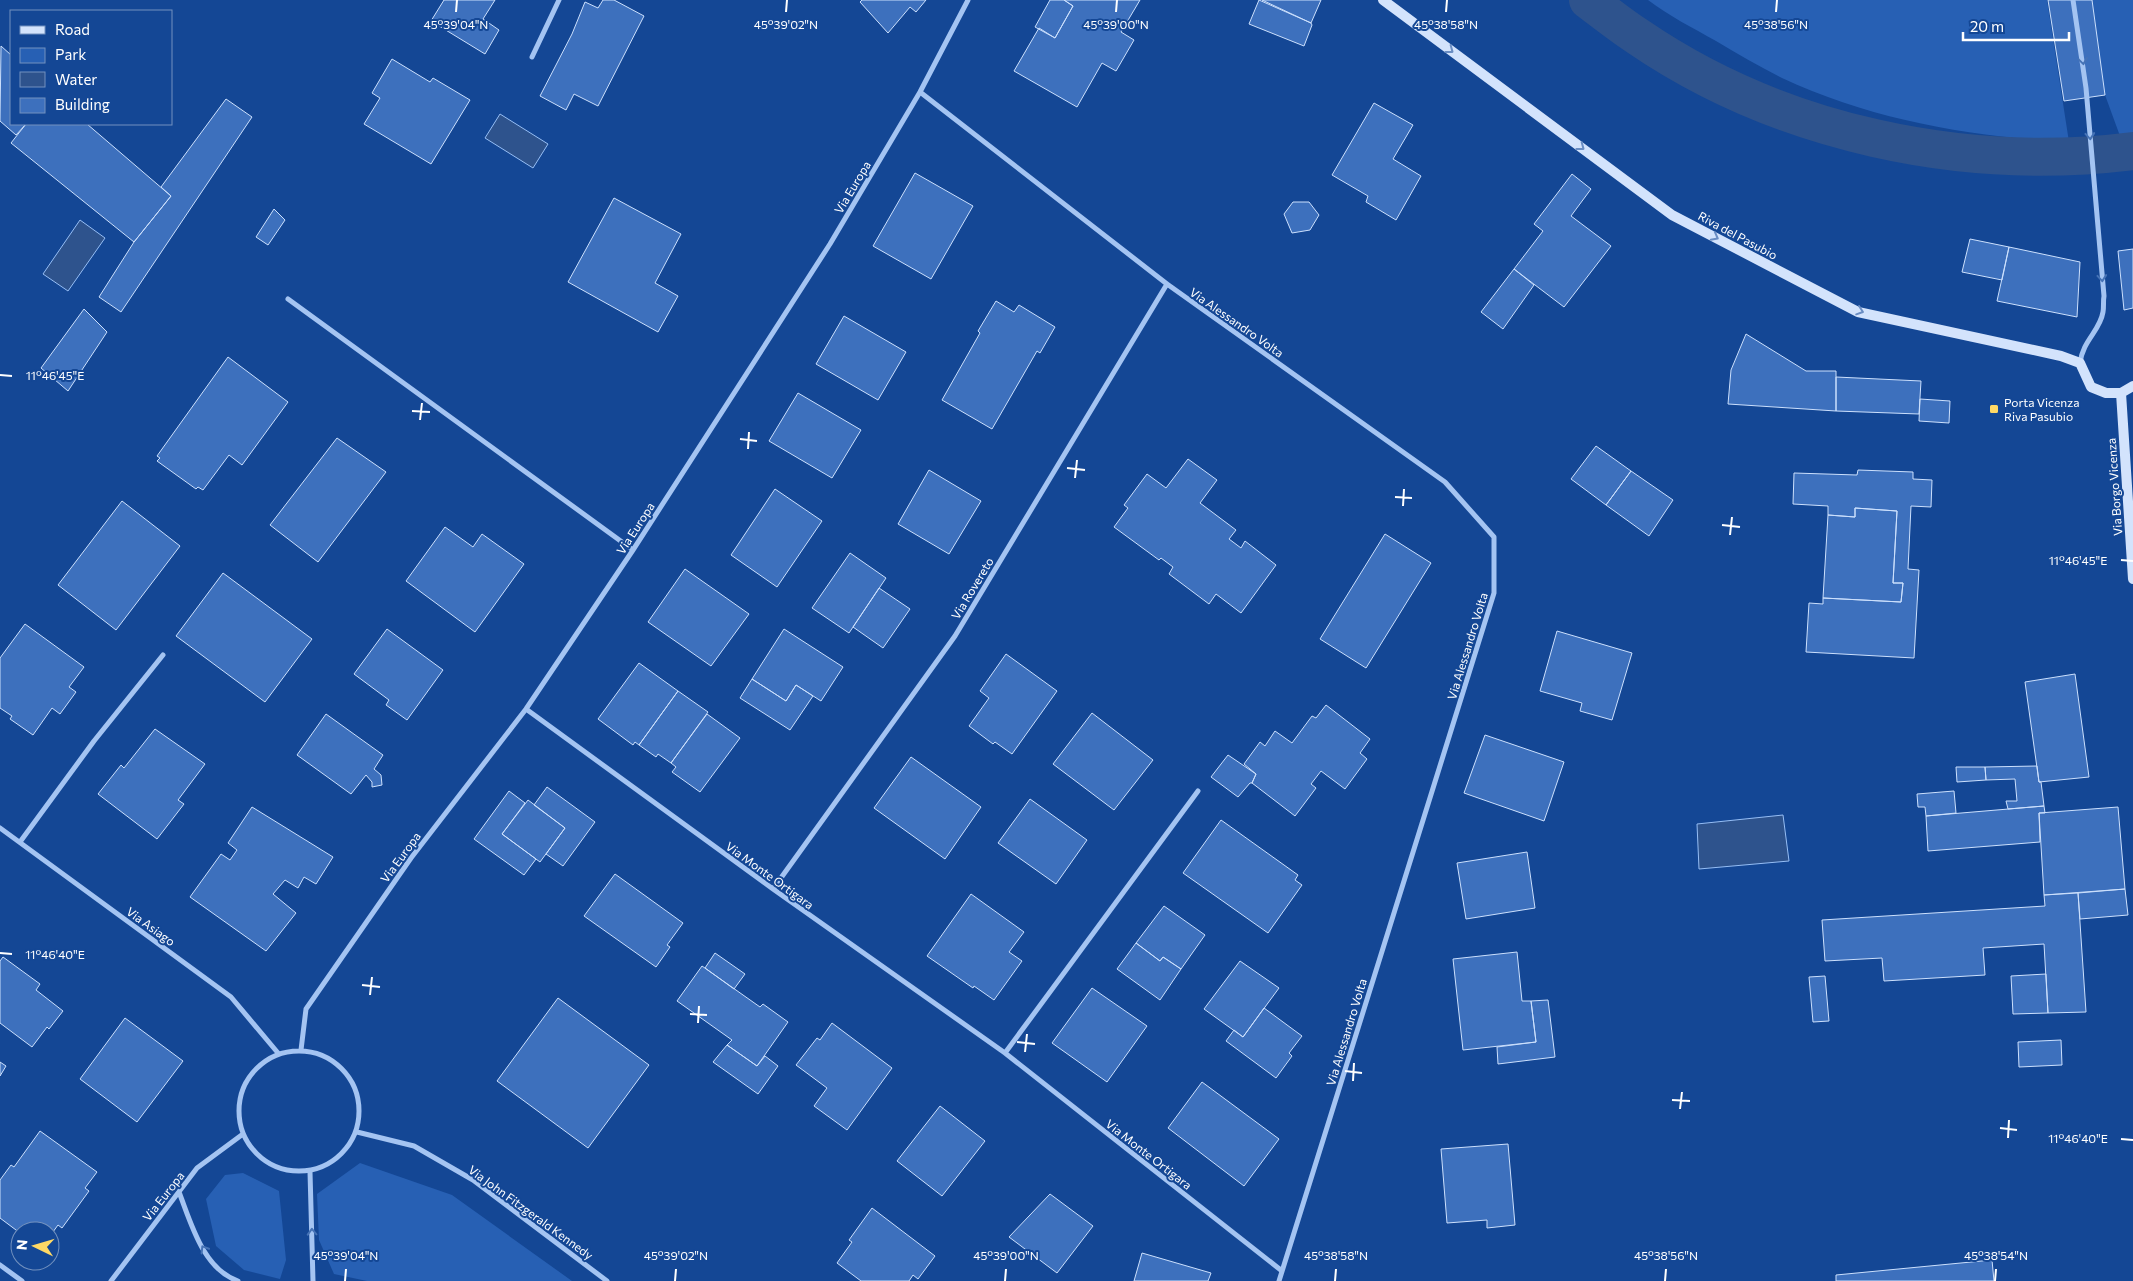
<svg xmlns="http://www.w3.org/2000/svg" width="2133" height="1281" font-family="Commissioner,sans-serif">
<rect width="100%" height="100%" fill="#144795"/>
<path fill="#2760b4" d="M1648,0H2047L2069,142C1971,137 1872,120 1782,78C1760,67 1738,54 1716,41C1693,28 1669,16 1648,0Z
M2092,0H2133V133L2120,136L2105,95Z
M360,1163L452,1195L572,1281H367L334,1274L319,1240L317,1194Z
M243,1173L279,1191L286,1260L280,1279L244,1270L216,1246L206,1199L225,1175Z"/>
<path fill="#2e538d" stroke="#96bef5" d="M500,114L548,144L533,168L485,138Z
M80,220L105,238L68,291L43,274Z
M1783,815L1789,861L1699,869L1697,824Z"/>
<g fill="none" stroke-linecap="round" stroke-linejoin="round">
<path stroke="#2e538d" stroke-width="38" d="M1588,0C1604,12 1620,25 1637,36C1780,134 1963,172 2133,151"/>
</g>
<path fill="#3d70bd" stroke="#cce0fd" d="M444,0H495L483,19L499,30L485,54L431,21Z
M603,0H614L644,16L598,106L574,94L566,110L540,96L572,34L585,2L598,8Z
M862,0H926L916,12L910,7L888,33L860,2Z
M1050,0H1064L1073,6L1055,38L1035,27Z
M1064,0H1140L1121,32L1134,40L1116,71L1102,63L1077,107L1014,71L1039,28L1055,38L1073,6Z
M1259,0L1311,23L1312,25L1304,46L1249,24Z
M1262,0H1321L1311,23Z
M2048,0H2092L2105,95L2064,101Z
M1,46L11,55V124H26L16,135L0,121Z
M392,59L430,82L433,78L470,100L431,164L364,124L380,98L372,93Z
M226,99L252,117L121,312L99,297L134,242L171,196L161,187Z
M1374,103L1413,125L1393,159L1421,176L1396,220L1366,202L1368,196L1332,175Z
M26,124H87L171,196L134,242L11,143Z
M915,173L973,206L931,279L873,246Z
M1572,174L1591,189L1571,216L1611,246L1564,307L1514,269L1543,231L1534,224Z
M614,198L681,234L655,283L678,296L658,332L568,282Z
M1293,202H1309L1319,215L1310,230L1292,233L1284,214Z
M274,209L285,220L268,245L256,237Z
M1970,239L2009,247L2002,280L1962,272Z
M2009,247L2080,262L2077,317L1997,301Z
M2133,249V308L2124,310L2118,251Z
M1514,269L1534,285L1503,329L1481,312Z
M996,301L1014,312L1019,305L1055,327L1040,353L1037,351L992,429L942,400L980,333L978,331Z
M84,309L107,332L68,391L41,368Z
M844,316L906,352L878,400L816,364Z
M1746,334L1806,371H1836V411L1728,404L1731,370Z
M228,357L288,402L242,465L229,455L203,490L198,487L196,489L157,461L160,458L157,456Z
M1836,377L1921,381L1919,414L1836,411Z
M798,393L861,430L832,478L769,441Z
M1920,399L1950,401L1949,423L1919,421Z
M337,438L386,472L318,562L270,525Z
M1596,446L1631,471L1606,505L1571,479Z
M1188,459L1217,480L1200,503L1236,530L1229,539L1241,548L1245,541L1276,565L1241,613L1216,594L1209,604L1169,574L1173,567L1161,558L1159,560L1114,527L1128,508L1124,505L1147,474L1166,488Z
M929,470L981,501L949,554L898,524Z
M1858,470L1913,472V479L1932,480L1931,507L1911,506L1908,569L1919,570L1914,658L1806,652L1809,603L1823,604V598L1901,602L1903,583H1893L1897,511L1855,508V517L1828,515V506L1793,504L1794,473L1857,475Z
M1631,471L1673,500L1649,536L1606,505Z
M775,489L822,521L777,587L731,555Z
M122,501L180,546L116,630L58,585Z
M1855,508L1897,511L1893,583H1903L1901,602L1823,598L1828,515L1855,517Z
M445,527L473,547L482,534L524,564L475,632L406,581Z
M1385,534L1431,563L1366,668L1320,639Z
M850,553L886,578L849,633L812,608Z
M685,569L749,614L711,666L648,622Z
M223,573L312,639L265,702L176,636Z
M879,588L910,609L883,648L853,627Z
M25,624L84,667L69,687L76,692L60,714L52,708L33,735L10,719L12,716L0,708V658Z
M387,629L443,670L407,720L386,705L389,700L354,674Z
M784,629L843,667L821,701L796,685L786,701L752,679Z
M1557,631L1632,653L1612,720L1580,711L1582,703L1540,691Z
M1006,654L1057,691L1012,754L995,742L993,744L969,726L989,698L980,691Z
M639,663L678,691L639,745L635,742L633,745L598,719Z
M2075,674L2089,777L2039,782L2025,682Z
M752,679L786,701L796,685L813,696L790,730L740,698Z
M678,691L708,712L671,763L658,754L656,757L639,745Z
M1326,705L1370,739L1360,753L1367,759L1345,789L1321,771L1311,784L1316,788L1295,816L1252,783L1256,774L1244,764L1260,742L1265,746L1275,731L1292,743L1312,716L1316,718Z
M1092,713L1153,760L1114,810L1053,764Z
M326,714L383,755L374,769L381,775L382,785L372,787V782L366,775L351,794L297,755Z
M707,714L740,738L700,792L672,772L676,767L671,763Z
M155,729L205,764L178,800L184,804L157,839L98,794L121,765L124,768Z
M1485,735L1564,762L1544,821L1464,793Z
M1228,755L1256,774L1252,783H1250L1238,797L1211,777Z
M911,757L981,807L945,859L874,808Z
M2037,766L2039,782H2041L2044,806L2008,809L2006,801H2017L2015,779L1986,780L1985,767Z
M1956,767H1985L1986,780L1957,782Z
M547,787L595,822L563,866L546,854L565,828L534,805Z
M509,791L525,803L502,834L536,859L524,875L474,839Z
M1954,791L1956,813L1926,816L1925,807H1918L1917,794Z
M1030,799L1087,840L1056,884L998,843Z
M528,800L565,828L540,862L502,834Z
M2044,806L2045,813H2039L2040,842L1928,851L1926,816Z
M252,807L333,857L316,884L304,877L298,888L285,880L273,894L296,913L266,951L190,897L221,854L230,860L237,850L228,843Z
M2118,807L2125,889L2044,895L2039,813Z
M1221,820L1298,875L1295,880L1302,885L1268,933L1183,873Z
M1527,852L1535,908L1466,919L1457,863Z
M615,874L683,923L667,945L670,947L656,967L584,916Z
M2125,889L2128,915L2080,919L2078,893Z
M2078,893L2086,1012L2048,1013L2044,944L1983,948L1985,975L1884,981L1882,958L1825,961L1822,920L2045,906L2044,895Z
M971,894L1024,932L1009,952L1022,961L994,1000L974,986L973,988L927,956Z
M1164,906L1205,935L1181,969L1163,957L1160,961L1136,943Z
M1136,943L1160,961L1163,957L1181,969L1160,1000L1117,969Z
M1517,952L1522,1001H1531L1536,1042L1463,1050L1453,959Z
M715,953L745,974L734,989L705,968Z
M3,957L40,984L36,990L63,1011L49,1029L47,1027L32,1047L0,1023V961Z
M1240,961L1279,988L1243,1037L1204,1009Z
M702,966L760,1007L763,1004L788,1022L757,1066L727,1045L732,1040L677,1001Z
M2046,974L2048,1013L2013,1014L2011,976Z
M1825,976L1829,1021L1813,1022L1809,977Z
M1092,988L1147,1026L1107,1082L1052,1043Z
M558,998L649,1065L588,1148L497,1081Z
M1548,1000L1555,1057L1498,1064L1497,1047L1536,1042L1531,1001Z
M1264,1008L1302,1036L1289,1053L1292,1056L1276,1078L1226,1041L1234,1030L1243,1037Z
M125,1018L183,1061L137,1122L80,1079Z
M832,1023L892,1068L847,1130L814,1106L827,1088L796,1065L817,1038L820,1040Z
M2061,1040L2062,1065L2019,1067L2018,1042Z
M727,1045L757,1066L765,1056L778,1066L758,1094L713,1062Z
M0,1062L6,1066L0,1076Z
M1202,1082L1279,1139L1244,1186L1168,1128Z
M940,1106L985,1141L942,1196L897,1161Z
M40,1131L97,1172L85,1188L89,1191L62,1228L58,1225L50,1236V1231H20V1233L0,1218V1180L11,1165L14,1167Z
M1508,1144L1515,1225L1487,1228V1220L1447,1223L1441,1149Z
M1050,1194L1093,1226L1057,1273L1009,1237Z
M872,1208L935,1256L918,1279L913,1275L909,1281H861L837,1263L852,1242L849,1240Z
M1142,1253L1211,1273L1208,1281H1134Z
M1992,1260L1994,1281H1836V1275Z"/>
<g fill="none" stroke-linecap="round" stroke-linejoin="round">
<path stroke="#a4c4f2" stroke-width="5" d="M2073,0L2086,88L2104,296C2103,301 2104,307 2103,312C2100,331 2083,340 2080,363
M532,57L559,0
M920,92L1167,284L1445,482L1494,537V593L1279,1281
M288,299L633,550
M526,709L773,889L1005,1053L1282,1271
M0,828L231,997L278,1053
M20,842L94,741L163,655
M773,889L955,636L1167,284
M301,1050L306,1009L411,858L526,709L633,550L830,244L920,92L968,0
M239 1111a60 60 0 1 1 120 0a60 60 0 1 1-120 0Z
M1005,1053L1198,791
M357,1132L414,1146L473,1180L607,1281
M310,1172L313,1281
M179,1192C191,1223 203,1269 238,1281
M0,1265L22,1281
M111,1281L197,1168L243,1134"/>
<path stroke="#d3e3fc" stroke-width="10" d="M1383,0L1672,215L1858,312L2061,356L2080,363L2091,387L2106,393H2121
M2121,393L2133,579
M2121,393L2133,386"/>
</g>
<defs><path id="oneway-chevron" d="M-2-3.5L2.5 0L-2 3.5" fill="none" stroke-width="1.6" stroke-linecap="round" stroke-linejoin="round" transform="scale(1.25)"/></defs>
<g stroke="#6a8dc3">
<use href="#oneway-chevron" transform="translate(1450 50) rotate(37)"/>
<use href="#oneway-chevron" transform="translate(1581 147) rotate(37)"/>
<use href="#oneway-chevron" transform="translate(1715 237) rotate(28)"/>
<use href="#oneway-chevron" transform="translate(1860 311) rotate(19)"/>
</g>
<g stroke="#4673b6">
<use href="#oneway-chevron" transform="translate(2083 61) rotate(82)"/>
<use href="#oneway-chevron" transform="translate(2090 136) rotate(85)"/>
<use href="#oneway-chevron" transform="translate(2102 278) rotate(85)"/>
<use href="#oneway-chevron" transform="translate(312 1232) rotate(-92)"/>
<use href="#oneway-chevron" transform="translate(204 1249) rotate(-122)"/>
</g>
<path fill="none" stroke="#fff" stroke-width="2" d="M456,12L457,0M786,12L787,0M1116,12L1117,0M1446,12L1447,0M1776,12L1777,0M0,375L12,376M412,411L430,412M420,420L422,403M740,439L757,441M748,449L749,432M1067,468L1085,470M1075,478L1077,460M1395,497L1412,498M1403,506L1404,489M1722,525L1740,527M1730,535L1732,517M2121,560L2133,561M0,953L12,954M362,985L380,987M370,995L372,977M690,1014L707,1015M698,1023L699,1006M1017,1042L1035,1044M1025,1052L1027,1034M1345,1071L1362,1073M1353,1081L1354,1063M1672,1100L1690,1101M1680,1109L1682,1092M2000,1128L2017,1130M2008,1138L2009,1120M2121,1139L2133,1140M345,1281L346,1269M675,1281L676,1269M1005,1281L1006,1269M1335,1281L1336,1269M1665,1281L1666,1269M1995,1281L1996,1269"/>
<rect fill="#ffd965" stroke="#144795" stroke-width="2" x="1989" y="404" width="10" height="10" rx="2.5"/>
<g text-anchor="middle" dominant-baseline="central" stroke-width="4" stroke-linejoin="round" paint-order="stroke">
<g font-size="12" fill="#fff" stroke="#144795">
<text transform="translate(852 187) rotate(-59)">Via Europa</text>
<text transform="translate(1738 235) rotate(28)">Riva del Pasubio</text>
<text transform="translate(1237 322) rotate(35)">Via Alessandro Volta</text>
<text transform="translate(2114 487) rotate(-94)">Via Borgo Vicenza</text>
<text transform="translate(635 528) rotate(-57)">Via Europa</text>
<text transform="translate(972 588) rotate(-59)">Via Rovereto</text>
<text transform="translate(1467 646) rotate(-73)">Via Alessandro Volta</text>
<text transform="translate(400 857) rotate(-54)">Via Europa</text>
<text transform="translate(770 875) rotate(36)">Via Monte Ortigara</text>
<text transform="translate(151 926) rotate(36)">Via Asiago</text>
<text transform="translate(1346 1032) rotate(-73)">Via Alessandro Volta</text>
<text transform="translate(1149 1154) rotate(38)">Via Monte Ortigara</text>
<text transform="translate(163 1196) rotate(-52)">Via Europa</text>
<text transform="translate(531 1212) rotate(36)">Via John Fitzgerald Kennedy</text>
</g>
<g font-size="12" fill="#fff" stroke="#144795" text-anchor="start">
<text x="2004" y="402">Porta Vicenza<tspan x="2004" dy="14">Riva Pasubio</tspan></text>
</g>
</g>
<g font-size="12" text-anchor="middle" fill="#fff" stroke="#144795" stroke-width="4" stroke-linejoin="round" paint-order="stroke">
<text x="456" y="29">45°39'04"N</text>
<text x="786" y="29">45°39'02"N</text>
<text x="1116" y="29">45°39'00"N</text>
<text x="1446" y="29">45°38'58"N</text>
<text x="1776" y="29">45°38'56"N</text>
<text x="55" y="380">11°46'45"E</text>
<text x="2078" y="565">11°46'45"E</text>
<text x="55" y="959">11°46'40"E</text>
<text x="2078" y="1143">11°46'40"E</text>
<text x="346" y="1260">45°39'04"N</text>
<text x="676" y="1260">45°39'02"N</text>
<text x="1006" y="1260">45°39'00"N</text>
<text x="1336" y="1260">45°38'58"N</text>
<text x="1666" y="1260">45°38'56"N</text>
<text x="1996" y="1260">45°38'54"N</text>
</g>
<rect x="10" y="10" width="162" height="115" fill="#144795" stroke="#7291bf"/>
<rect x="20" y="26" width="25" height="8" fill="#d3e3fc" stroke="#7291bf"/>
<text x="55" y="35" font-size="15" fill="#ffffff">Road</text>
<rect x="20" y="48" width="25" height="15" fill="#2760b4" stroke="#7291bf"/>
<text x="55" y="60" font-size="15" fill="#ffffff">Park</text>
<rect x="20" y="72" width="25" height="15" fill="#2e538d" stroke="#7291bf"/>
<text x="55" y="85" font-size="15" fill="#ffffff">Water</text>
<rect x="20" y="98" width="25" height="15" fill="#3d70bd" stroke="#7291bf"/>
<text x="55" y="110" font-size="15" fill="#ffffff">Building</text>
<g transform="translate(35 1246) rotate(275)"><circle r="24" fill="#144795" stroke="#7291bf"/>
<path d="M0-4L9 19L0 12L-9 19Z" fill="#ffd965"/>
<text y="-8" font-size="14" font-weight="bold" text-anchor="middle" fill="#ffffff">N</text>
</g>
<path d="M1963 32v8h106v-8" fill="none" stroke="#ffffff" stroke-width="2.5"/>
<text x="1970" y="32" font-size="15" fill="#ffffff" stroke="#144795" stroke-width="4" paint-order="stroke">20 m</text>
</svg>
